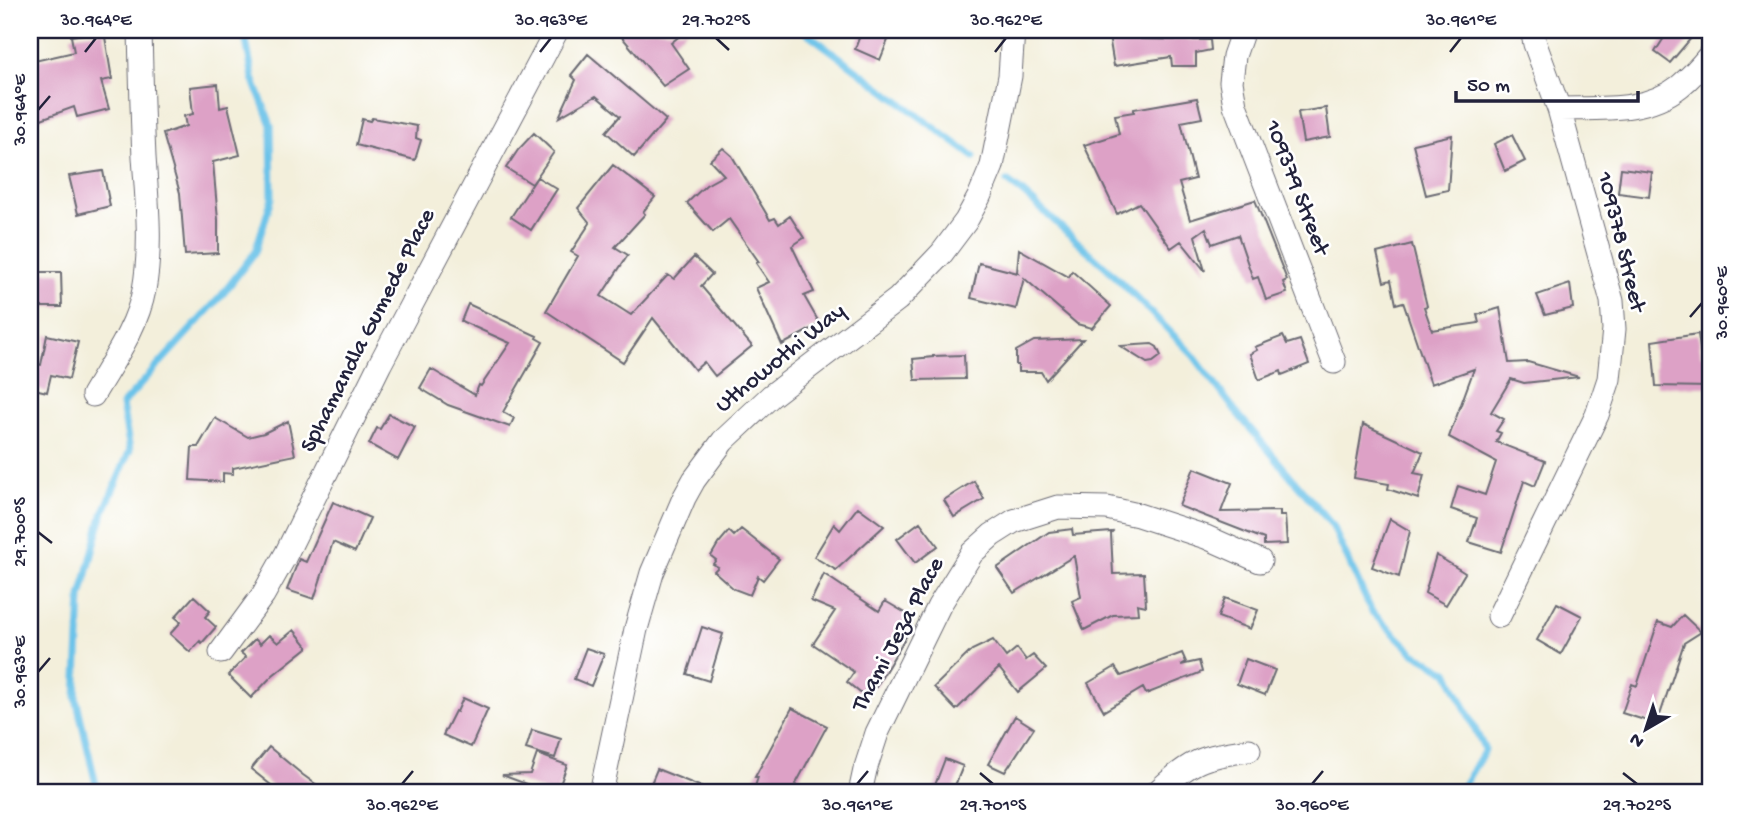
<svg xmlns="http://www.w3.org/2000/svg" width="1740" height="823" font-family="'Gochi Hand',sans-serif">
<rect width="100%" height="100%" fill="#fff"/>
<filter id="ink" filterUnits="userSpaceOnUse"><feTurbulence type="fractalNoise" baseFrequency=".0143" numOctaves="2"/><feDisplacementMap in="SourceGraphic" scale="14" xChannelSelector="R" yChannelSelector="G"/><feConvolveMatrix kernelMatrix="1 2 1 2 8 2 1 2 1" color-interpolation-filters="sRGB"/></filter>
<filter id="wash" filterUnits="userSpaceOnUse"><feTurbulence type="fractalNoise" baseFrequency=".00686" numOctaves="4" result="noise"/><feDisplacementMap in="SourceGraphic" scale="28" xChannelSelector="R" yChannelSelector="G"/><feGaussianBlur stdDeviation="1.57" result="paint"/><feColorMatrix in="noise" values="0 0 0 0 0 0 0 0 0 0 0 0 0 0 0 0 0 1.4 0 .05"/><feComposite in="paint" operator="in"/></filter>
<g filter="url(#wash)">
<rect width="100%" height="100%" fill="#f3efdb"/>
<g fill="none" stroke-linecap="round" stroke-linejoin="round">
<path stroke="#6cc3e9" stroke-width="7" d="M803,30L974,157
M1007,181L1023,193L1107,268L1193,355L1237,413L1332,525L1372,612L1414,653L1448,672L1485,750L1459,793
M98,793L76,698L81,597L102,516L130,450L122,405L222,295L255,252L272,198L271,125L253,78L244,30"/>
</g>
<g id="blocks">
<path fill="#dda1c6" d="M616,30H687L671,43L689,69L663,86Z
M862,30H892L880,60L855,49Z
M1108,30H1139L1141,39L1210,40L1211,50L1196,53V66H1172L1171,57L1114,66Z
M1669,30H1698L1670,63L1655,52Z
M104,31L112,79L101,81L109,109L77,117L74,107L30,123V62L74,52L71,36Z
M588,54L666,120L634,157L606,132L620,116L596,96L559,117L576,80L571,75Z
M218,84L220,108L228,106L240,155L213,162L218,220V253L185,255L180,193L163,134L186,126L184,116L193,114L190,87Z
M1197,98L1202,118L1181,122L1195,179L1179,183L1190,220L1255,200L1287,280L1283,282L1287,293L1266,300L1258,277L1253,279L1238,235L1212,244L1206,228L1195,236L1205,271L1181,241L1171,248L1139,203L1117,214L1084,145L1119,134L1115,115L1134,112V109Z
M1326,108L1330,137L1303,142L1298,112Z
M372,118L417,126L416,138L421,140L415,160L356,145L362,119L370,121Z
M534,133L554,152L532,184L506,168L518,150Z
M1452,135L1448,190L1426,195L1413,144Z
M1512,135L1525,161L1505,171L1494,144Z
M723,148L732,156L770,220L775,218L779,224L790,216L804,238L792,246L814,292L804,296L820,324L782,345L756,288L769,282L756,263L759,262L729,219L713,232L687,203L706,185L724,175L710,160Z
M613,165L655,197L643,212L645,214L615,247L628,255L601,296L631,315L668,275L674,279L694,257L712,274L701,286L752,346L715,376L704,362L695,370L653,318L623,362L546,311L578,256L571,252L590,223L578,208Z
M1621,168L1652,172L1649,197L1618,193Z
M103,171L110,206L78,214L69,176Z
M537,177L557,189L531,230L511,217Z
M1412,244L1427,306L1424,307L1432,330L1479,323L1477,315L1500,308L1509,363L1528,362L1579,377L1524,383L1511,379L1491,412L1504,419L1496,431L1501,433L1496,442L1545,461L1535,486L1524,481L1501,552L1469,542L1477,518L1451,509L1458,486L1485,495L1496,462L1449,437L1474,369L1431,384L1403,302L1396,304L1391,280L1384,282L1377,253Z
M1019,249L1069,277L1072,271L1111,306L1092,328L1077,324L1024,278L1016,309L971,298L979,263L1018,273L1017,272Z
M39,272H61L62,307H40Z
M1570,284L1573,308L1545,315L1537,295Z
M468,304L537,336L536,338L543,342L503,412L514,418L510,427L448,405L420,388L431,369L475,395L479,385L481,386L510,343L461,321Z
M1698,334L1701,356L1706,355L1709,387L1656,386L1652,341Z
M47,335L78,342L69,379L51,375L47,392L30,388L34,364L41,365Z
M1283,336L1287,344L1300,340L1309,364L1282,375L1281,371L1259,380L1250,354L1257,350L1255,347Z
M1083,339L1046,380L1041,372H1018V365H1016V351L1034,341Z
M1152,344L1157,347L1161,356L1153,362L1147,363L1120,346Z
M964,355L965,379L915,380L913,359L933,357V356Z
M389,414L415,427L398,460L369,444L377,428L380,429Z
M215,418L248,437L264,433L288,421L295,455L233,468V474L223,473V482L190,480L192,447H198Z
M1363,424L1423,452L1414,473L1424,475L1418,499L1388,489L1389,484L1354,478Z
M1194,468L1232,483L1221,512L1280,511V516H1285L1287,544L1264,545V539L1179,506Z
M974,481L984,499L954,517L944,500Z
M333,502L370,518L355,552L333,542L314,599L287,590L299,559L306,562Z
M858,507L884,526L836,570L814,557L834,524L840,530Z
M1390,519L1410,531L1399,577L1372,567Z
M920,522L938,546L915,563L897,539Z
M741,529L779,559L763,580L758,576L750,595L734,589L714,571L718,567L713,564L716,560L711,556L718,544L729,531L734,536Z
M1072,529L1073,535L1112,532L1111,533L1113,574L1144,573L1146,606L1137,604L1138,614L1113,615L1084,630L1072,601L1081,597L1074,556L1014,593L997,568L1049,532Z
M1436,555L1465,573L1446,605L1425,593Z
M824,574L879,611L885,601L909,615L901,629L908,633L876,687L873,685L864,696L847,682L854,672L813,644L835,611L811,601Z
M194,596L210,611L205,617L216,627L202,643L200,641L190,652L170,634L181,622L175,617Z
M1225,598L1258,610L1250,629L1218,617Z
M1557,603L1582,616L1561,654L1537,640Z
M1683,615L1701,632L1684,643L1657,724L1622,713L1632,684L1637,686L1658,622L1672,627Z
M702,627L723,634L709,681L687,674Z
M294,630L308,647L273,675L251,698L228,675L246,657L241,653L255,639L260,644L269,635L278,643Z
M993,640L1006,657L1017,648L1026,660L1033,655L1046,669L1018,692L999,668L956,710L934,687L972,650Z
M586,648L604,654L591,686L574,679Z
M1182,653L1186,662L1181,665L1199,661L1202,672L1146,694L1143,688L1104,711L1088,683L1115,667L1121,676Z
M1246,659L1275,670L1265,695L1237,684Z
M463,698L488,709L471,747L443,735L455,711L457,712Z
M792,708L827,726L791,793H753L758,777H755Z
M1015,716L1034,728L1005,772L988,764Z
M532,730L561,739L555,758L526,749Z
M269,747L303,775L328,793H281L251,769Z
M537,754L567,765L557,793H550L502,775L530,774Z
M945,759L963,766L952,793H932Z
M657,769L714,792V793H647Z"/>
</g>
</g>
<g filter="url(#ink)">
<use href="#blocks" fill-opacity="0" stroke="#6b6a73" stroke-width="2"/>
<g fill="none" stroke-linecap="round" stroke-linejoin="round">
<g stroke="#6b6a73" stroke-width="25">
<path id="minor" d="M1243,30L1234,56L1231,82L1235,105L1334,362
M1559,109C1599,108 1646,113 1680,86C1691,77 1701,66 1710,55
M93,395C112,362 137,328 144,290C152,247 147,201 144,157C142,115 141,72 140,30
M1499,616L1597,415L1609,379L1614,329L1612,301L1559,109L1535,44L1532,30
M221,652L263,595L285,556L380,364L557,30
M601,793L636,629L652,573L684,498L694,480L723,441L771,396L898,299L942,253L966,221L979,197L992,166L1010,76L1013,30
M860,793L865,770L877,733L939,606L972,553L992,535L1014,521L1058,507L1107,508L1138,515L1206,537L1260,561
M1156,793C1191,760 1202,757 1249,750"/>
</g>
<use href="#minor" stroke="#fff" stroke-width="23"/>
</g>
</g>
<path fill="none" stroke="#22223b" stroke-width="2.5" d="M716,38L729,50M85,52L96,38M540,52L551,38M995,52L1006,38M1450,52L1461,38M38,110L50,96M1690,317L1702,303M38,532L52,543M38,672L50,658M980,773L993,784M1623,773L1637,784M402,784L413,771M857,784L868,771M1312,784L1323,771"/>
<g text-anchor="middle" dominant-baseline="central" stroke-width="5" stroke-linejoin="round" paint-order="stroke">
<g font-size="24" fill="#22223b" stroke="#fff">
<text transform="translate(1296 188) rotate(69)">109379 Street</text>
<text transform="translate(1620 242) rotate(76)">109378 Street</text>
<text transform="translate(369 331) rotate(-63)">Sphamandla Gumede Place</text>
<text transform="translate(781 359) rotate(-39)">Uthowothi Way</text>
<text transform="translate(899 635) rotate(-62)">Thami Jeza Place</text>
</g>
</g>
<rect width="1740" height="823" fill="none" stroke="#fff" stroke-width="77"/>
<g transform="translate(1646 729) rotate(219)" stroke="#ffffff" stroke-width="5" paint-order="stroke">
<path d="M0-5L12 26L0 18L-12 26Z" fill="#22223b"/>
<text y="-10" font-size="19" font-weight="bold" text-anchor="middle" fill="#22223b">N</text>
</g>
<path d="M1456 91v10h182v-10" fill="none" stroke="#22223b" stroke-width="3.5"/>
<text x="1467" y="91" font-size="21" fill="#22223b" stroke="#ffffff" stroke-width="5" paint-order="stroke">50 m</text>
<rect x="38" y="38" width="1664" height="746" fill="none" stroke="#22223b" stroke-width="2.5"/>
<g font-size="18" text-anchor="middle" fill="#22223b">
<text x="96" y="25">30.964°E</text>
<text x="551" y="25">30.963°E</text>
<text x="716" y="25">29.702°S</text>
<text x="1006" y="25">30.962°E</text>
<text x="1461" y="25">30.961°E</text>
<text transform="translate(19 110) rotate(-90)" y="6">30.964°E</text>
<text transform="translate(1721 303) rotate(-90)" y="6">30.960°E</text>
<text transform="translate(19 532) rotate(-90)" y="6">29.700°S</text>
<text transform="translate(19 672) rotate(-90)" y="6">30.963°E</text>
<text x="402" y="810">30.962°E</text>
<text x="857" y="810">30.961°E</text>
<text x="993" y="810">29.701°S</text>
<text x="1312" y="810">30.960°E</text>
<text x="1637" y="810">29.702°S</text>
</g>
</svg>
